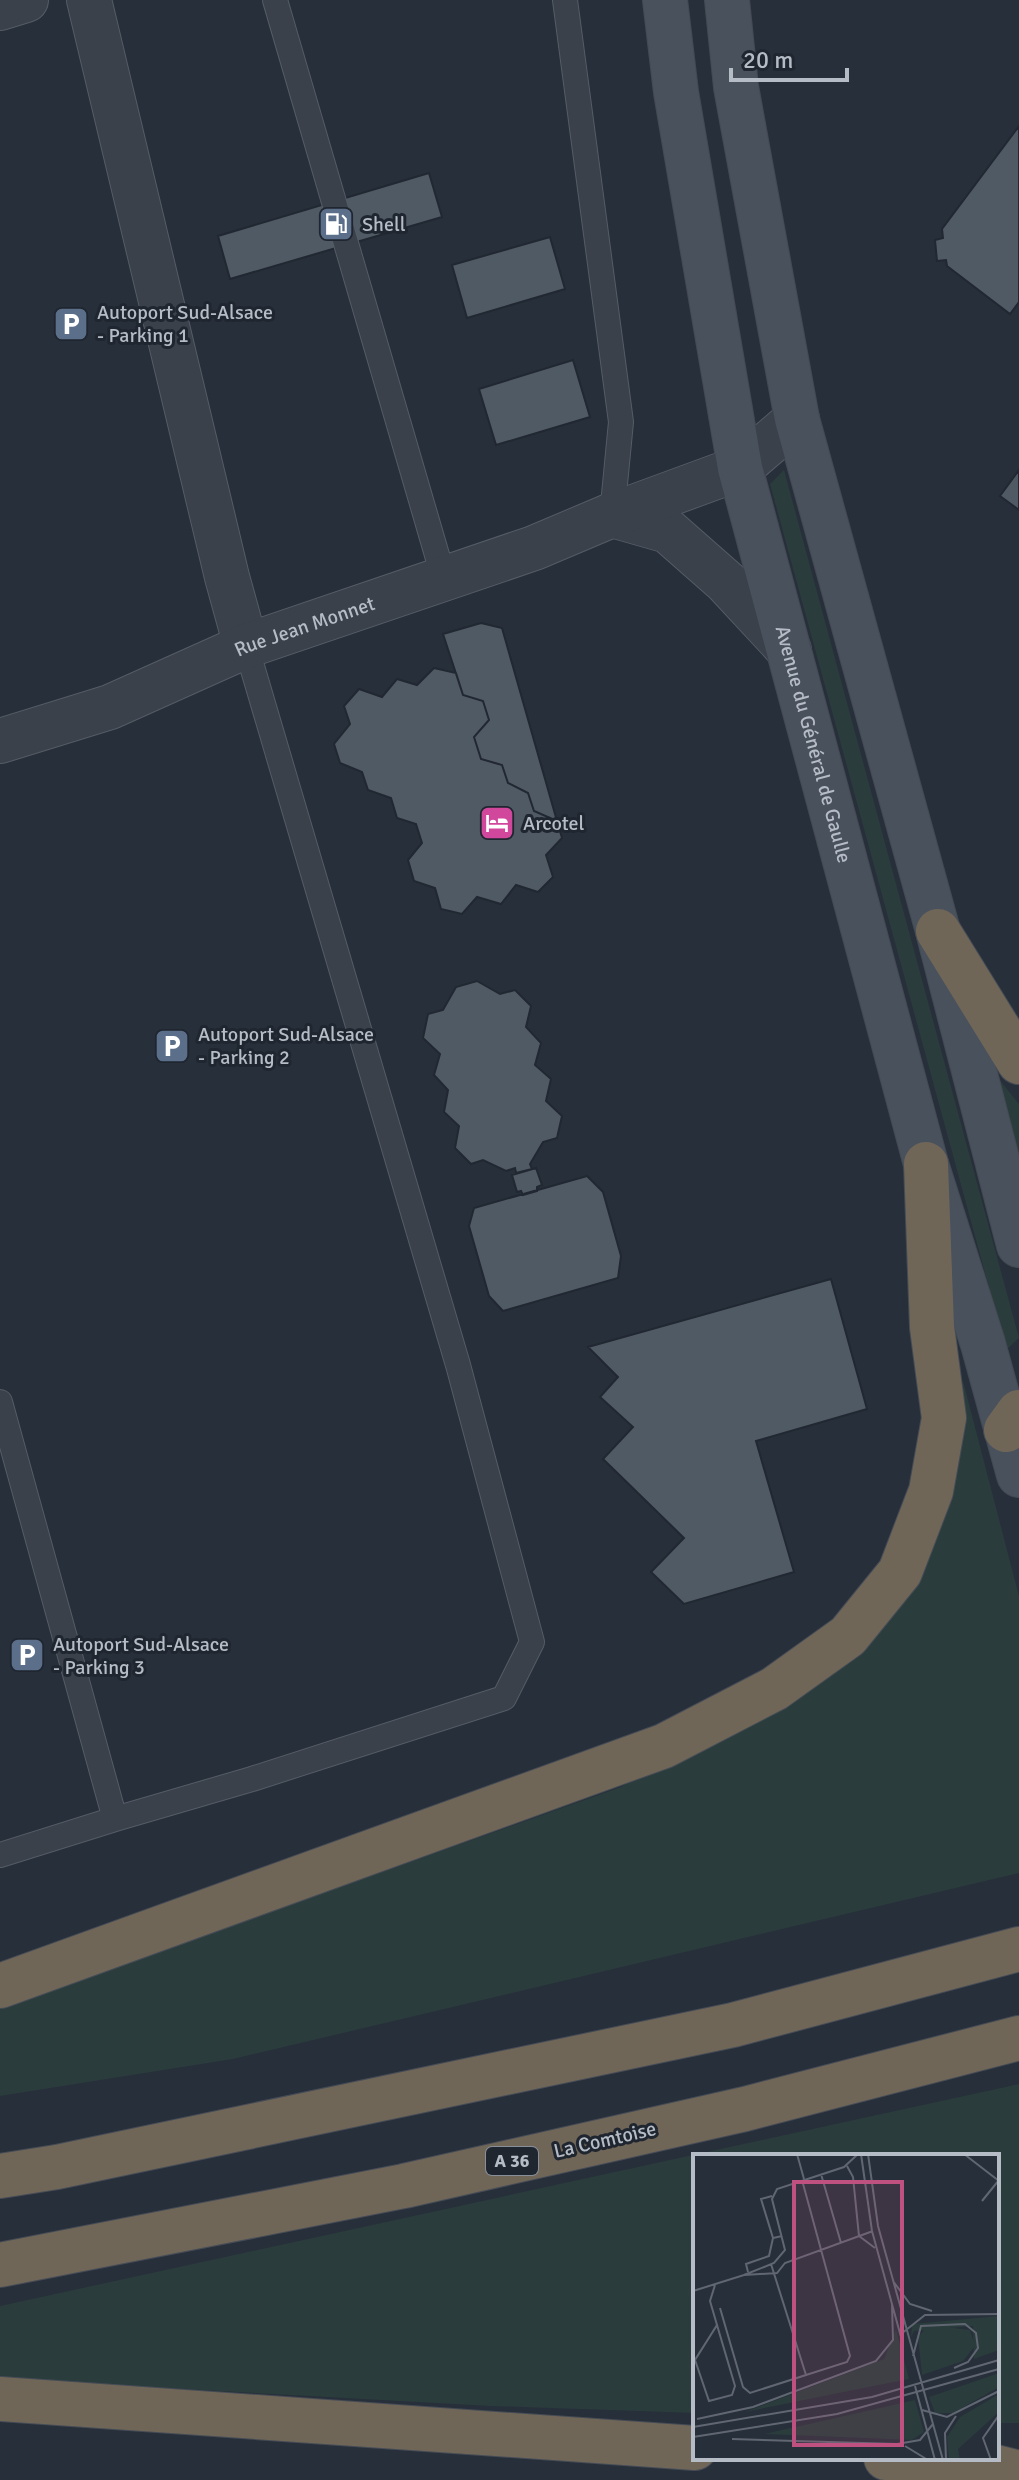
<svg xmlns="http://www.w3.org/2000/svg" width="1019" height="2480" font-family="Signika,sans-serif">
<rect width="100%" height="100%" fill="#272f3a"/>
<path fill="#2a3c3c" d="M784,470L1019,1338L1006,1350L770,484Z
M998,1078L1019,1104V1155Z
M963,1381L1019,1596V1873L233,2059L0,2096V2008L621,1787L847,1664L903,1601L958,1440Z
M1019,2084V2423H997V2156H695V2413L490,2406L0,2379V2306Z"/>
<path fill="#505a65" stroke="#212832" stroke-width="2" d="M1019,126V302L1010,314L947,266L946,260L937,261L935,240L943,238L942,229Z
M429,173L442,217L230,279L218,236Z
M550,237L565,289L467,318L452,265Z
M573,360L590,417L496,445L479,389Z
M1019,470V510L1000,496Z
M481,623L502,628L557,821L534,811L528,793L508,783L502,765L481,759L474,737L489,720L483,701L463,695L443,634Z
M434,668L456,673L463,695L483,701L489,720L474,737L481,759L502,765L508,783L528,793L534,811L557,821L562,838L546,855L553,877L538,892L516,885L501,904L477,897L462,914L441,909L435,888L414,881L408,860L422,843L416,824L397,818L391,798L368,790L362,772L340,763L334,744L350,724L344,706L359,689L382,697L397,679L417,685Z
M477,981L500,994L515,990L531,1006L526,1027L541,1043L535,1065L551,1079L546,1101L562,1116L557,1138L543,1142L530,1164L532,1169L516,1173L515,1168L506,1171L483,1160L471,1164L455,1148L459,1126L444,1112L448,1090L434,1075L440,1054L423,1038L428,1014L443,1010L456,987Z
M536,1168L542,1185L537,1187V1191L523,1195L521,1191L517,1192L512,1175Z
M587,1176L603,1192L621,1256L618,1278L503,1311L489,1296L469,1226L474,1208Z
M831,1279L867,1409L756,1441L794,1572L684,1604L651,1572L684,1538L603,1459L633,1427L600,1397L618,1377L588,1347Z"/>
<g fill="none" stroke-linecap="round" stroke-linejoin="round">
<g stroke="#555c66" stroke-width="26">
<path id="service" d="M275,0L444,579
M565,0L621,422L612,515
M0,1402L115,1819L0,1855
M115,1819L252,1779L504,1698L532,1642L458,1365L246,646"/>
</g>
<g stroke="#555c66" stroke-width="46">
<g id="minor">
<path d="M89,0L227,577L246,646"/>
<path d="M0,8L26,0"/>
<path d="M612,515L668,531L726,582L789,650"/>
<path id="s1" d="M0,741L110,707L246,646L534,548L612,515L740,468L797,419"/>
</g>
</g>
<g stroke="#434a54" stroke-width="46">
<g id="secondary">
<path id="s2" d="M665,0L676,92L740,468L926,1164L983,1344L1019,1475"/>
<path d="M727,0L736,87L797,419L938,931L1019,1245"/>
</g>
</g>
<g stroke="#454c56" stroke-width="46">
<path id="motorway" d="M938,931L1019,1062
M1006,1430L1019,1412
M0,1986L664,1746L774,1689L848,1636L900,1572L931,1491L944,1418L932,1327L926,1164
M0,2176L57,2167L733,2025L1019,1949
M0,2265L404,2186L745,2109L1019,2038
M0,2399L695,2448
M886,2458L972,2461L1019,2473"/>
</g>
<use href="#service" stroke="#3a414b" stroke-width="24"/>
<use href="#minor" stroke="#3a414b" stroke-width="44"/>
<use href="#secondary" stroke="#49515d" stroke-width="44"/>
<use href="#motorway" stroke="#706658" stroke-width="44"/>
</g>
<defs>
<g id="fuel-square" transform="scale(1.8)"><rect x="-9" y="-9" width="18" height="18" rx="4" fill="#5c6f8a" stroke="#1f2630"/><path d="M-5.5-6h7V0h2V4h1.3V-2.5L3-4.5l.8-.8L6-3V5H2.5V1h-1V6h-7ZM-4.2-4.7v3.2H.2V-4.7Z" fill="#fff"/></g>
<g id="parking-square" transform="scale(1.8)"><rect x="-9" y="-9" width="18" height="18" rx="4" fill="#5c6f8a" stroke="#1f2630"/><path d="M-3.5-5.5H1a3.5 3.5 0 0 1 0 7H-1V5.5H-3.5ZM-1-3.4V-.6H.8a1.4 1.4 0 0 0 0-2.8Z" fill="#fff"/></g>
<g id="hotel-square" transform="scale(1.8)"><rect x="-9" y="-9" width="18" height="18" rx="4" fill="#d1479c" stroke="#1f2630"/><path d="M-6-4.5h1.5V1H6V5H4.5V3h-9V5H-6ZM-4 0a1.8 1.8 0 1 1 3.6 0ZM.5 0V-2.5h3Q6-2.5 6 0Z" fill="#fff"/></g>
</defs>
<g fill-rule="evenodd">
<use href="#fuel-square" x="336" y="224"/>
<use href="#parking-square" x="71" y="324"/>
<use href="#hotel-square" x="497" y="823"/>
<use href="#parking-square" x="172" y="1046"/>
<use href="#parking-square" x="27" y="1655"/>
</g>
<g text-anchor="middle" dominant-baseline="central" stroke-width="6" stroke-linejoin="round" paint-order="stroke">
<rect fill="#1f2630" stroke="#898f99" stroke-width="2" x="486" y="2147" width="52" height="28" rx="6"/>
<g font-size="18" font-weight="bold" fill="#b6bcc6">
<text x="512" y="2161">A 36</text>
</g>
<g font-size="20" fill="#b6bcc6" stroke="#1f2630" text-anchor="start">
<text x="362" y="224">Shell</text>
<text x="97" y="312">Autoport Sud-Alsace<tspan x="97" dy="23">- Parking 1</tspan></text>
<text x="523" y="823">Arcotel</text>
<text x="198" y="1034">Autoport Sud-Alsace<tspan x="198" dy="23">- Parking 2</tspan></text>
<text x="53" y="1644">Autoport Sud-Alsace<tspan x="53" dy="23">- Parking 3</tspan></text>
</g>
<g font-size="20" fill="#b6bcc6" stroke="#1f2630">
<text stroke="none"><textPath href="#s1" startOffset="326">Rue Jean Monnet</textPath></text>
<text stroke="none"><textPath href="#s2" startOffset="760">Avenue du Général de Gaulle</textPath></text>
<text transform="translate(605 2140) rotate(-13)">La Comtoise</text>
</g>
</g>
<g transform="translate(693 2154)">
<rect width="306" height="306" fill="#272f3a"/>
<path d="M306,162V196L281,205L280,172L221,177L218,183L219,170ZM236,171L277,176L282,192L270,207L229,221L225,183ZM203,175L216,225L52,258L191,205ZM306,219V233L260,259H242L236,243ZM306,240V258L265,295L267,306H256L254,283L267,263ZM222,246L231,278L219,286L71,280Z" fill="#2a3c3c"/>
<path fill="none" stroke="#606772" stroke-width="2" d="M104,0L111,25M168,0L179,77L208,183M175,0L185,72L250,306M271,0L306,27M154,12L160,23L166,82L182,94M128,20L148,89M109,26L157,202L154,208L113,221M79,42L68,45L80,84M289,47L306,26M55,118L53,110L76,102L80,84L89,82M51,121L81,109L92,96L79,45L84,35L151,13L165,0M200,127L217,150L239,157M22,131L17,147L24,171L2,206L16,247L39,241L42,232L24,171M0,137L51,121L84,119L92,109L180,77M27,154L50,233L57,239L113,221L78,110M208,180L232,161L306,160M220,202L228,172L272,170L283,179L285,194L275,208L261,214M222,232L242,306M229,256L254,263L306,237M4,265L60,253L183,207L200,186L199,151M0,273L179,243L306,206M0,283L144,260L306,215M39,285L204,290L227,286L240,270M212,292L235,306M253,306L252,279L263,262M298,306L290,284L306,261"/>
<path fill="#be5180" fill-opacity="0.15" stroke="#be5180" stroke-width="4" d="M101,28H209V291H101Z"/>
<rect width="306" height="306" fill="none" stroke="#b6bcc6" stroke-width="4"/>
</g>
<path d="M731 68v12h116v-12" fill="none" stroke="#b6bcc6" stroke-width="4"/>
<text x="743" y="68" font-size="24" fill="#b6bcc6" stroke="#1f2630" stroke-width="6" paint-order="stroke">20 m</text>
</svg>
